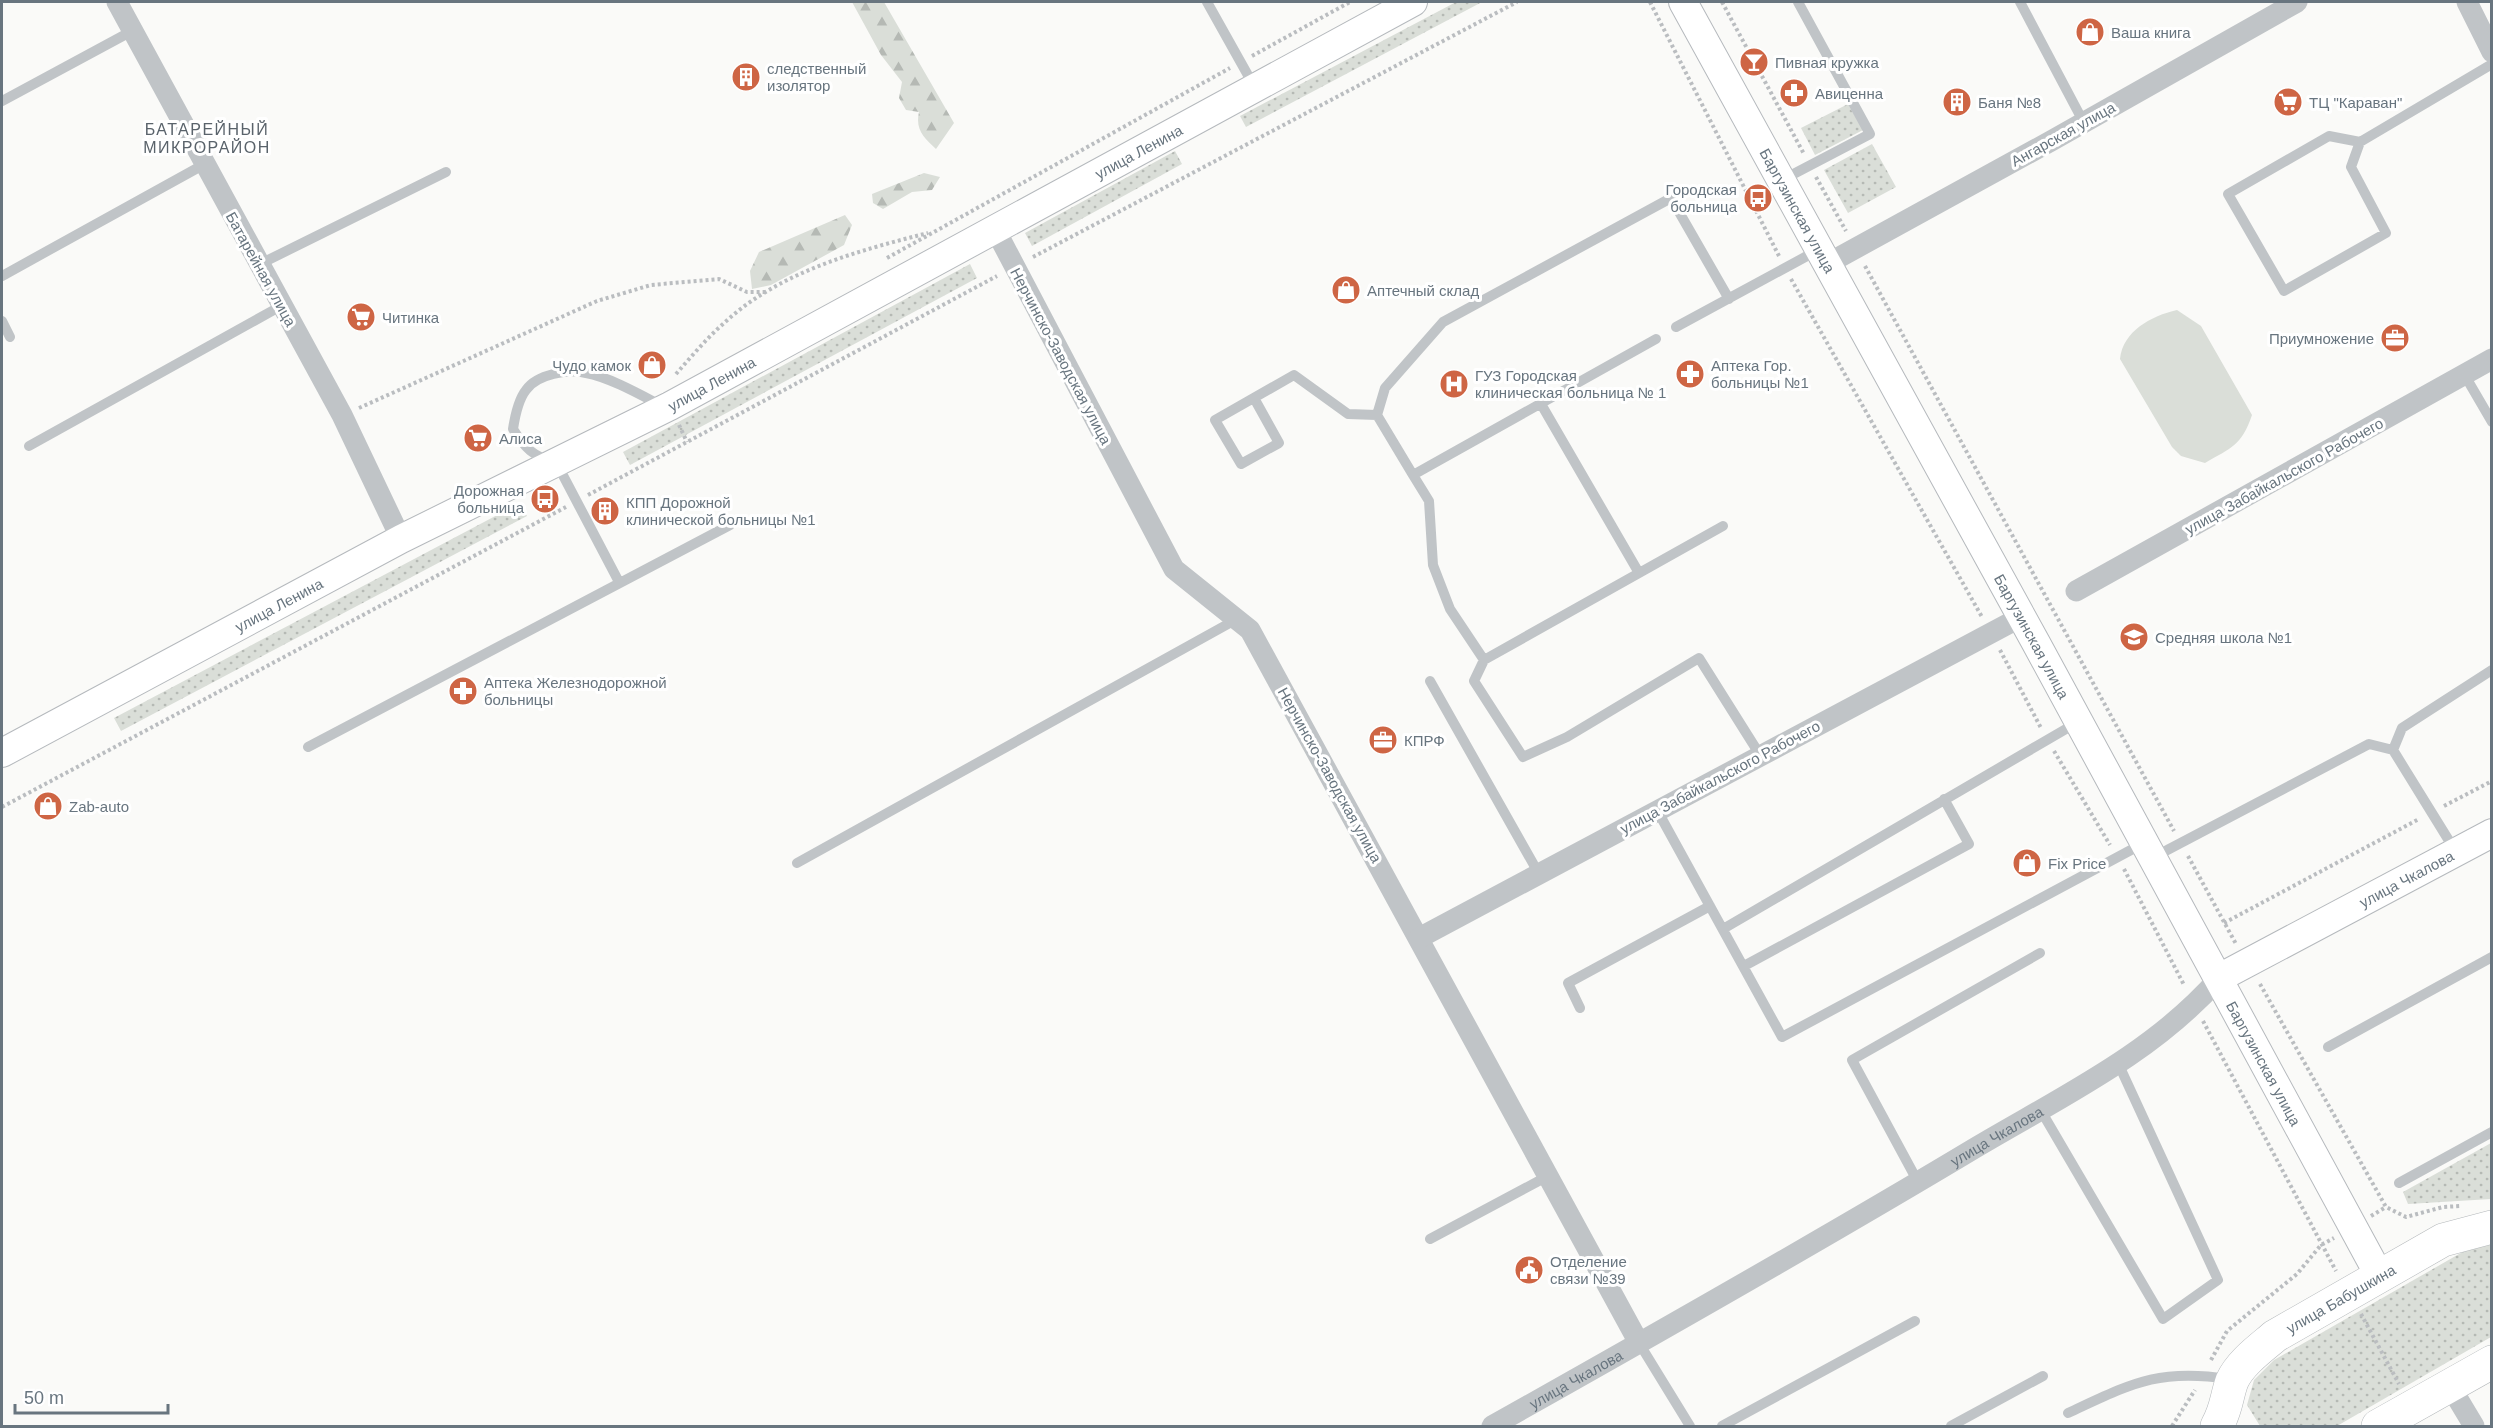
<svg xmlns="http://www.w3.org/2000/svg" width="2493" height="1428" font-family="Arial,sans-serif">
<defs>
<pattern id="grass-dots" width="8" height="8" patternUnits="userSpaceOnUse" patternTransform="scale(1.5)"><rect width="8" height="8" fill="#daded8"/><path d="M2 2h.1M6 6h.1" fill="none" stroke="#b5b9b4" stroke-width="1.8" stroke-linecap="round"/></pattern>
<pattern id="forest-firs" width="22" height="20" patternUnits="userSpaceOnUse" patternTransform="scale(1.5)"><rect width="22" height="20" fill="#daded8"/><path d="M5 1l3.5 6h-7zM16 11l3.5 6h-7z" fill="#b5b9b4"/></pattern>
</defs>
<rect width="100%" height="100%" fill="#fafaf8"/>
<path fill="url(#grass-dots)" d="M1456,2H1482L1246,127L1240,116Z
M1848,104L1863,130L1815,155L1801,128Z
M1872,144L1896,187L1848,213L1824,170Z
M1175,151L1182,164L1032,246L1025,233Z
M970,264L977,278L630,465L623,452Z
M520,503L527,516L121,731L114,718Z
M2491,1143V1199L2408,1204L2403,1192Z
M2491,1243V1337L2337,1426H2260L2247,1405L2254,1380L2274,1360L2473,1246Z"/>
<path fill="url(#forest-firs)" d="M852,2H884L954,123L936,149C924,138 915,130 919,112L906,110L899,98L902,82L881,55Z
M924,173L940,177L932,190L912,192L883,209L873,203L872,194Z
M845,215L852,225L844,245L771,285L752,289L750,271L759,252Z"/>
<path fill="#daded8" d="M2177,310L2201,326L2252,415C2242,445 2231,448 2205,463L2181,456L2172,447L2120,359C2123,331 2151,316 2177,310Z"/>
<g fill="none" stroke-linecap="round" stroke-linejoin="round">
<g stroke="#b5b9bd" stroke-width="30">
<g id="secondary">
<path id="s2" d="M1683,2L2036,643L2379,1275"/>
<path id="s3" d="M2,753L401,539L670,406L1413,2"/>
<path id="s4" d="M2219,978L2492,833"/>
</g>
</g>
<g stroke="#b4b8bb" stroke-width="34">
<g id="primary">
<path id="s5" d="M2217,1426C2227,1408 2226,1398 2232,1381C2240,1363 2261,1348 2275,1336L2443,1240L2492,1227"/>
<path d="M2378,1426L2492,1362"/>
</g>
</g>
<path stroke="#babdc0" stroke-width="4" stroke-dasharray="3 3" stroke-linecap="butt" d="M1650,2L1779,256
M1722,2L1804,154
M1252,56L1350,2
M1816,177L1846,231
M1033,257L1517,2
M887,258L1230,68
M1865,266L2174,831
M1791,279L1982,617
M676,374C691,357 706,339 723,324C778,272 857,251 928,233
M359,408L597,301L651,285L719,279L747,292H766
M679,425L687,442
M588,495L997,276
M2000,650L2041,728
M2054,751L2110,845
M2444,806L2492,781
M2,807L566,507
M2188,856L2236,944
M2124,869L2184,985
M2224,923L2419,819
M2260,984L2386,1207L2406,1217L2443,1207L2461,1206
M2203,1021L2336,1271
M2371,1216L2386,1207
M2361,1314L2399,1384
M2211,1360L2227,1331L2297,1274L2321,1245L2334,1238
M2172,1426L2195,1390"/>
<path stroke="#c0c4c7" stroke-width="10" d="M1207,2L1254,86
M2020,2L2084,123
M2,101L132,31
M2360,142L2329,136L2228,194L2284,291L2386,233L2351,167L2360,142L2492,64
M1782,180L1870,134L1798,2
M258,265L446,172
M2,276L203,165
M2,321L10,337
M1676,327L1818,250
M1656,339L1413,475L1429,501L1433,565L1450,609L1484,660L1723,526
M2464,374L2492,422
M1254,398L1279,443L1241,464L1215,420L1294,375L1348,414L1377,415
M1541,404L1639,573
M29,446L281,306
M1413,475L1377,415L1385,388L1443,322L1671,198L1729,299
M619,582L556,462C534,458 524,447 513,429C515,416 518,400 526,390C537,374 568,369 586,373C609,377 641,395 662,406
M1484,660L1474,681L1523,757L1567,737L1699,658L1760,755
M1430,681L1539,874
M308,747L730,525
M2393,750L2456,852
M1657,810L1782,1037L2144,843
M2154,857L2369,744L2393,750L2402,728L2492,670
M797,863L1237,619
M1723,929L2078,722
M1744,966L1969,844L1944,799
M1580,1008L1568,983L1710,906
M2328,1047L2492,957
M2040,1109L2163,1319L2218,1280L2118,1063
M1918,1182L1852,1060L2040,953
M2399,1183L2492,1132
M1430,1239L1548,1176
M1639,1343L1690,1426
M2068,1413C2131,1384 2157,1368 2229,1379
M1722,1426L1915,1321
M1951,1426L2043,1376"/>
<g stroke="#c0c4c7" stroke-width="21">
<path d="M117,2L342,415L401,539"/>
<path d="M2467,2L2492,52"/>
<path d="M995,229L1174,569L1250,630L1639,1343"/>
<path d="M1827,264L2051,141L2297,2"/>
<path d="M2076,591L2492,359"/>
<path d="M1419,938L2021,617"/>
<path d="M2450,1386L2474,1426"/>
<path id="s1" d="M1492,1426C1654,1335 1815,1244 1975,1148C2059,1098 2154,1053 2219,978"/>
</g>
<use href="#secondary" stroke="#fff" stroke-width="28"/>
<use href="#primary" stroke="#fff" stroke-width="33"/>
</g>
<defs>
<g id="shop-disc" transform="scale(1.5)"><circle r="9.5" fill="#ce6544" stroke="#fff"/><path d="M-5-2.5h2.3a2.7 3.5 0 0 1 5.4 0H5L5.5 6h-11ZM-1.5-2.5h3a1.5 2.3 0 0 0-3 0Z" fill="#fff"/></g>
<g id="bar-disc" transform="scale(1.5)"><circle r="9.5" fill="#ce6544" stroke="#fff"/><path d="M-6-5H6L.8 .8V4.5H3.5V6h-7V4.5H-.8V.8Z" fill="#fff"/></g>
<g id="building-disc" transform="scale(1.5)"><circle r="9.5" fill="#ce6544" stroke="#fff"/><path d="M-4-6H4V6H1V3H-1V6H-4ZM-2.5-4.3h1.7v1.8h-1.7ZM.8-4.3h1.7v1.8H.8ZM-2.5-1h1.7V.8h-1.7ZM.8-1h1.7V.8H.8Z" fill="#fff"/></g>
<g id="pharmacy-disc" transform="scale(1.5)"><circle r="9.5" fill="#ce6544" stroke="#fff"/><path d="M-2-6h4v4h4v4h-4v4h-4v-4h-4v-4h4Z" fill="#fff"/></g>
<g id="supermarket-disc" transform="scale(1.5)"><circle r="9.5" fill="#ce6544" stroke="#fff"/><path d="M-6-5.5h2.5l.6 2H6L4.5 2H-2.5L-4.4-4H-6ZM-1.5 3.2a1.3 1.3 0 1 0 .1 0ZM3 3.2a1.3 1.3 0 1 0 .1 0Z" fill="#fff"/></g>
<g id="bus-disc" transform="scale(1.5)"><circle r="9.5" fill="#ce6544" stroke="#fff"/><path d="M-5-6H5V4H4V6H2V4H-2V6H-4V4H-5ZM-3.5-4V0h7V-4ZM-3.5 1.2v1.5H-2V1.2ZM2 1.2v1.5H3.5V1.2Z" fill="#fff"/></g>
<g id="office-disc" transform="scale(1.5)"><circle r="9.5" fill="#ce6544" stroke="#fff"/><path d="M-6-3h4V-5.5h4V-3h4V5H-6ZM-1-4.5V-3h2v-1.5ZM-6 0V1H6V0Z" fill="#fff"/></g>
<g id="hospital-disc" transform="scale(1.5)"><circle r="9.5" fill="#ce6544" stroke="#fff"/><path d="M-5-5h3v3.5h4V-5h3V5h-3V1.5h-4V5h-3Z" fill="#fff"/></g>
<g id="school-disc" transform="scale(1.5)"><circle r="9.5" fill="#ce6544" stroke="#fff"/><path d="M0-5L7-2L0 1L-7-2ZM-4 1L0 2.5L4 1V4Q0 6-4 4Z" fill="#fff"/></g>
<g id="civic-disc" transform="scale(1.5)"><circle r="9.5" fill="#ce6544" stroke="#fff"/><path d="M-.6-6.5H3V-4.5H.6V-3L4-1V1h2V6H-6V1h2V-1L-.6-3ZM-1.2 2.5V6h2.4V2.5Z" fill="#fff"/></g>
</defs>
<g fill-rule="evenodd">
<use href="#shop-disc" x="2090" y="32"/>
<use href="#bar-disc" x="1754" y="62"/>
<use href="#building-disc" x="746" y="77"/>
<use href="#pharmacy-disc" x="1794" y="93"/>
<use href="#building-disc" x="1957" y="102"/>
<use href="#supermarket-disc" x="2288" y="102"/>
<use href="#bus-disc" x="1758" y="198"/>
<use href="#shop-disc" x="1346" y="290"/>
<use href="#supermarket-disc" x="361" y="317"/>
<use href="#office-disc" x="2395" y="338"/>
<use href="#shop-disc" x="652" y="365"/>
<use href="#pharmacy-disc" x="1690" y="374"/>
<use href="#hospital-disc" x="1454" y="384"/>
<use href="#supermarket-disc" x="478" y="438"/>
<use href="#bus-disc" x="545" y="499"/>
<use href="#building-disc" x="605" y="511"/>
<use href="#school-disc" x="2134" y="637"/>
<use href="#pharmacy-disc" x="463" y="691"/>
<use href="#office-disc" x="1383" y="740"/>
<use href="#shop-disc" x="48" y="806"/>
<use href="#shop-disc" x="2027" y="863"/>
<use href="#civic-disc" x="1529" y="1270"/>
</g>
<g text-anchor="middle" dominant-baseline="central" stroke-width="6" stroke-linejoin="round" paint-order="stroke">
<g font-size="15" fill="#68757f" stroke="#fff" text-anchor="start">
<text x="2111" y="32">Ваша книга</text>
<text x="1775" y="62">Пивная кружка</text>
<text x="767" y="68">следственный<tspan x="767" dy="17">изолятор</tspan></text>
<text x="1815" y="93">Авиценна</text>
<text x="1978" y="102">Баня №8</text>
<text x="2309" y="102">ТЦ "Караван"</text>
<text x="1737" y="189" text-anchor="end">Городская<tspan x="1737" dy="17">больница</tspan></text>
<text x="1367" y="290">Аптечный склад</text>
<text x="382" y="317">Читинка</text>
<text x="2374" y="338" text-anchor="end">Приумножение</text>
<text x="631" y="365" text-anchor="end">Чудо камок</text>
<text x="1711" y="365">Аптека Гор.<tspan x="1711" dy="17">больницы №1</tspan></text>
<text x="1475" y="375">ГУЗ Городская<tspan x="1475" dy="17">клиническая больница № 1</tspan></text>
<text x="499" y="438">Алиса</text>
<text x="524" y="490" text-anchor="end">Дорожная<tspan x="524" dy="17">больница</tspan></text>
<text x="626" y="502">КПП Дорожной<tspan x="626" dy="17">клинической больницы №1</tspan></text>
<text x="2155" y="637">Средняя школа №1</text>
<text x="484" y="682">Аптека Железнодорожной<tspan x="484" dy="17">больницы</tspan></text>
<text x="1404" y="740">КПРФ</text>
<text x="69" y="806">Zab-auto</text>
<text x="2048" y="863">Fix Price</text>
<text x="1550" y="1261">Отделение<tspan x="1550" dy="17">связи №39</tspan></text>
</g>
<g font-size="15" fill="#68757f" stroke="#fff">
<text transform="translate(2063 134) rotate(-29)">Ангарская улица</text>
<text stroke="none"><textPath href="#s3" startOffset="1286">улица Ленина</textPath></text>
<text stroke="none"><textPath href="#s2" startOffset="238">Баргузинская улица</textPath></text>
<text transform="translate(261 269) rotate(61)">Батарейная улица</text>
<text transform="translate(1061 356) rotate(62)">Нерчинско-Заводская улица</text>
<text stroke="none"><textPath href="#s3" startOffset="800">улица Ленина</textPath></text>
<text transform="translate(2284 476) rotate(-29)">улица Забайкальского Рабочего</text>
<text stroke="none"><textPath href="#s3" startOffset="314">улица Ленина</textPath></text>
<text stroke="none"><textPath href="#s2" startOffset="724">Баргузинская улица</textPath></text>
<text transform="translate(1330 775) rotate(61)">Нерчинско-Заводская улица</text>
<text transform="translate(1720 777) rotate(-28)">улица Забайкальского Рабочего</text>
<text stroke="none"><textPath href="#s4" startOffset="212">улица Чкалова</textPath></text>
<text stroke="none"><textPath href="#s2" startOffset="1210">Баргузинская улица</textPath></text>
<text stroke="none"><textPath href="#s1" startOffset="582">улица Чкалова</textPath></text>
<text stroke="none"><textPath href="#s5" startOffset="186">улица Бабушкина</textPath></text>
<text stroke="none"><textPath href="#s1" startOffset="96">улица Чкалова</textPath></text>
</g>
<g font-size="16" letter-spacing="1.5" fill="#5a636b" stroke="#fff">
<text x="207" y="129">БАТАРЕЙНЫЙ<tspan x="207" dy="18">МИКРОРАЙОН</tspan></text>
</g>
</g>
<rect width="2493" height="1428" fill="none" stroke="#68757f" stroke-width="6"/>
<path d="M15 1404v9h153v-9" fill="none" stroke="#68757f" stroke-width="3"/>
<text x="24" y="1404" font-size="18" fill="#68757f" stroke="#ffffff" stroke-width="4.5" paint-order="stroke">50 m</text>
</svg>
